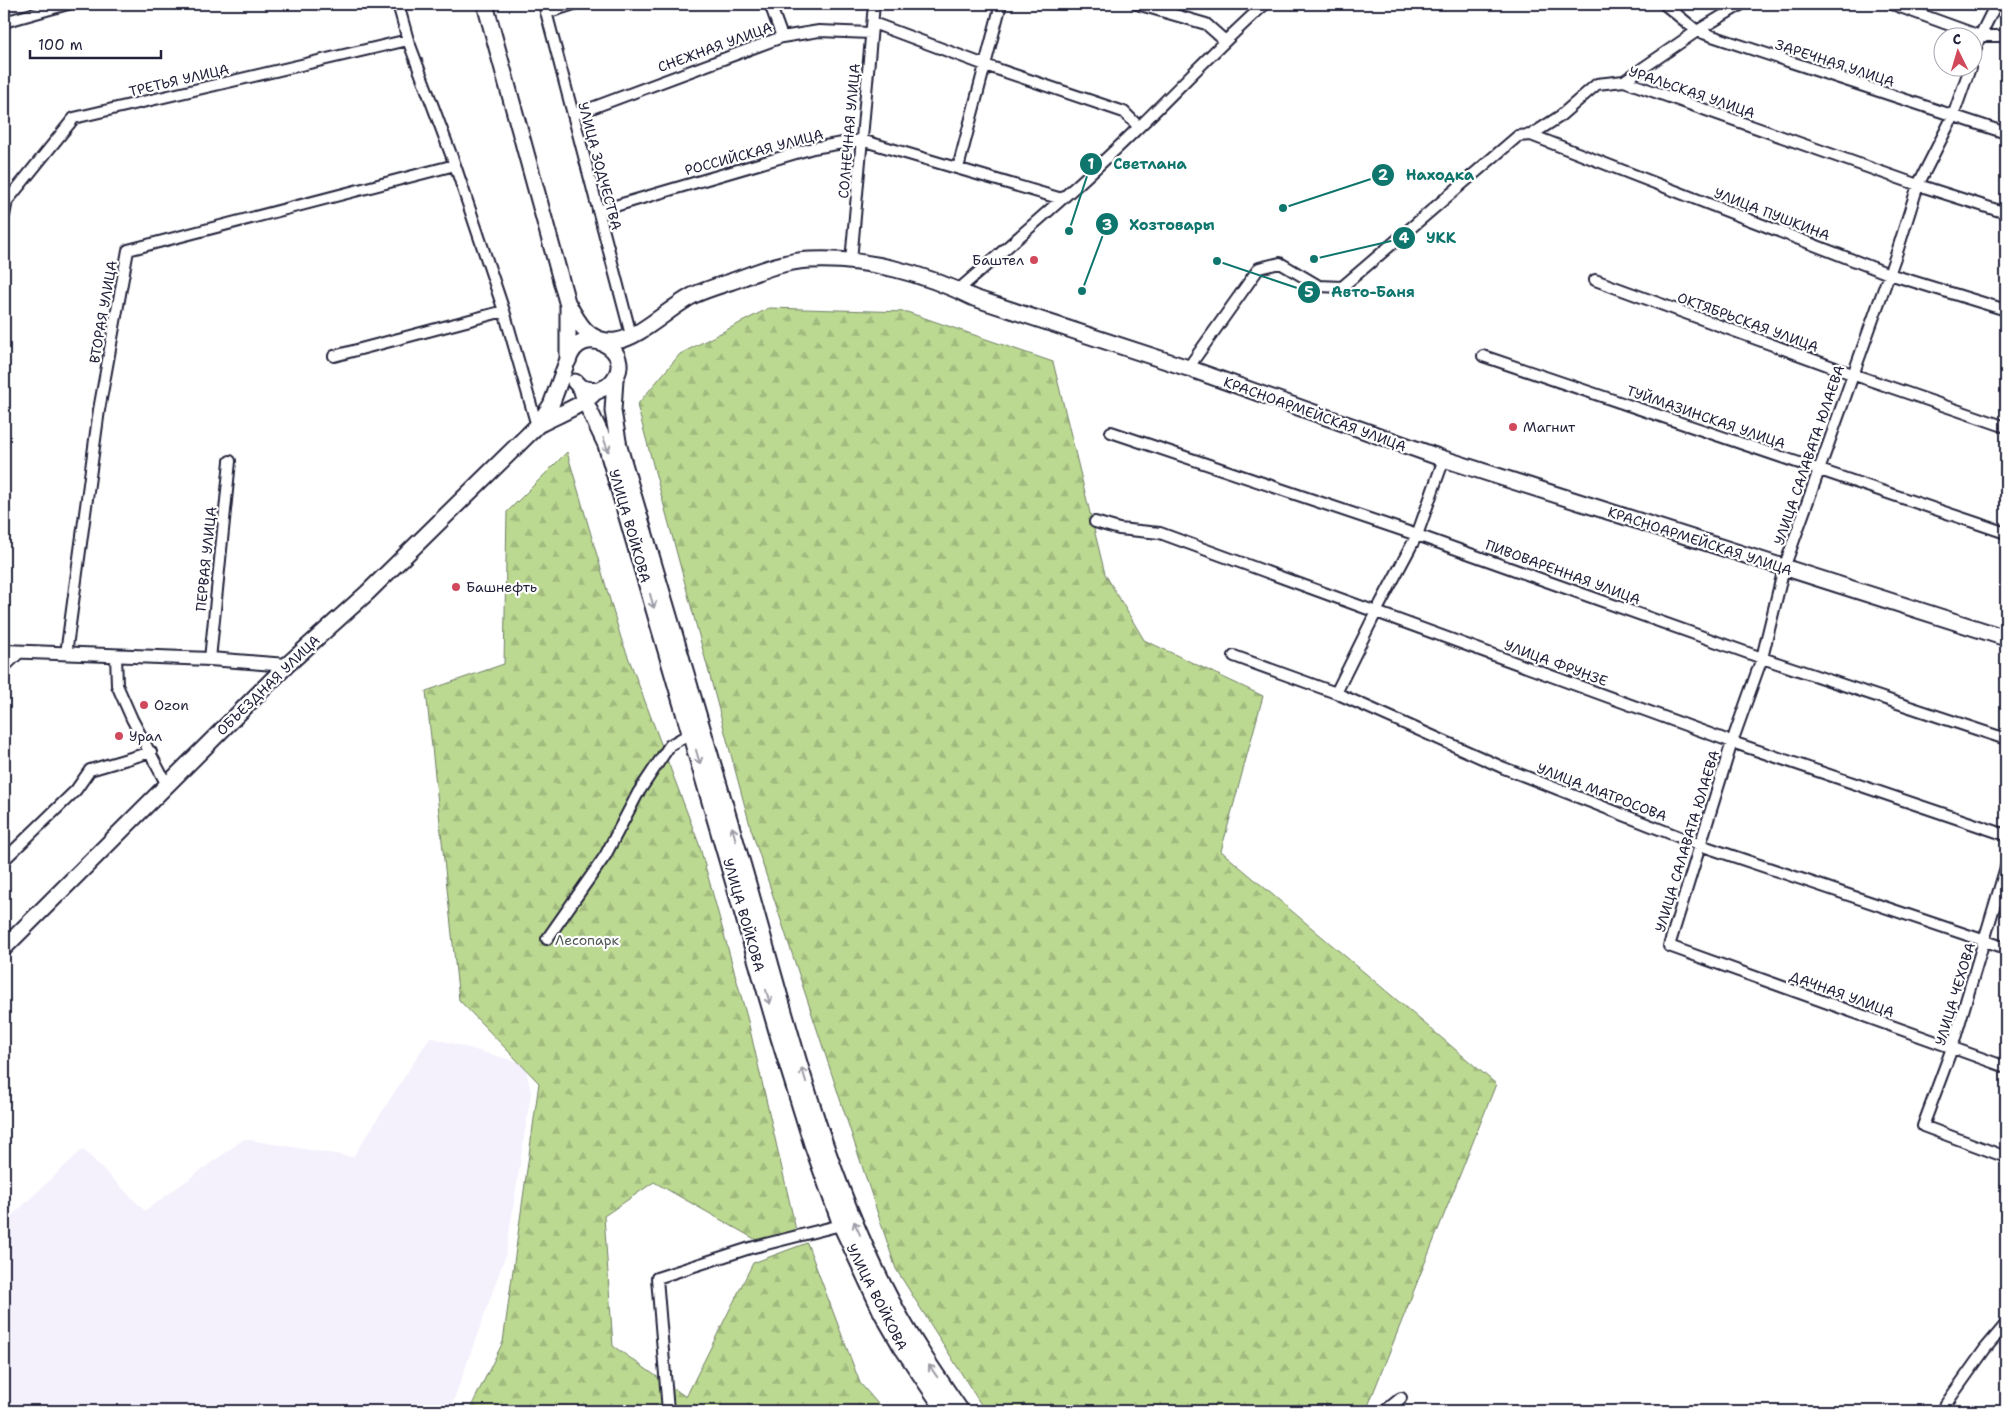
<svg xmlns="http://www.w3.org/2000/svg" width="2010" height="1415" font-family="'Shantell Sans',sans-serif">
<defs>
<pattern id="forest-firs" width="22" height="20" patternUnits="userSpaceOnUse" patternTransform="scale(1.25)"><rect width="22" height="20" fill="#bcd991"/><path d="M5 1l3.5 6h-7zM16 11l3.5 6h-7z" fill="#a1ba7e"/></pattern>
</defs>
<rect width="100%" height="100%" fill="#fff"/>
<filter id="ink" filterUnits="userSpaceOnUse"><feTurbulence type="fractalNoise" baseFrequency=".02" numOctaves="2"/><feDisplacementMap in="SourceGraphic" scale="10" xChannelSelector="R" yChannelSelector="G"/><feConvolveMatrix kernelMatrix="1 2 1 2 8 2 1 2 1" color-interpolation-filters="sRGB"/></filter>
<g filter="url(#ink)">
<path fill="#f4f1fd" d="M430,1037L525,1064L531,1093L506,1254L450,1411H6L4,1408V1223L83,1149L145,1211L244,1139L353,1157Z"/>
<path fill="url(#forest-firs)" stroke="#6f7e66" d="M769,308L907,312L1053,362L1105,574L1144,640L1263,696L1221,851L1496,1084L1366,1411H985L896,1269L751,829L637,405L680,354Z
M567,452L621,638L699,844L748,1021L796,1230L760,1242L654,1182L604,1216L613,1346L686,1397L753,1263L807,1243L860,1383L884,1411H469L503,1342L539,1083L459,1000L426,691L504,664L507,512Z"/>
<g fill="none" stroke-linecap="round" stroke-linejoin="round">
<g stroke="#22223b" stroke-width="14">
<path id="minor" d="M398,4L408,40L455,165L504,311L537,426
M544,4L631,335
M770,4L782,37
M1137,4L1206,24L1224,40
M1664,4L1697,31L2006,133
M1892,4L1980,36H2006
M546,13L574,4
M4,22L68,4
M873,23L985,65L1124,112L1139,127
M1972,59L1980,36L1996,4
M1970,68L1953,116L1918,185L1897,252L1784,568L1762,658L1732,742L1669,946L2006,1067
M1624,81L1697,31L1742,4
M573,115L782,37L819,31L871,33
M1531,135L1889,274L2006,310
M958,168L1001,4
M598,211L813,148L861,140L1062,199
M4,216L7,201L74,118L408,40
M851,261L874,4
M1595,280L1852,374L2006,427
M958,290C1019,237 1081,184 1139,127C1181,86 1221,43 1265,4
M334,356L504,311
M1483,356L2006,533
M1188,368L1259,268L1280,263L1319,286L1342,287L1518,136L1531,135L1559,117L1597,84L1624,81L1918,185L2006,213
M1111,432L1417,535L1762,658L2006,739
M1095,522L1119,529L1160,533L1732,742L2006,835
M66,654L99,410L128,250L455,165
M116,655L117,685L132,719L167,785
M1234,656L1336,693L1504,768L1700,845L2006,948
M210,659L230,461
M4,667L20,652
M1336,693L1376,612L1417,535L1444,459
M4,860L76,790L90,770L151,752
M2006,867L1952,1048L1923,1126L2006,1157
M547,939L605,856L638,793L670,745L691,733
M668,1411L657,1278L750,1248L841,1225
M1385,1411L1401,1398
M1941,1411L1985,1349L2006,1324"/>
</g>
<g stroke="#22223b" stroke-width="16">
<path id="tertiary" d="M4,651L210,659L287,665"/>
</g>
<g stroke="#22223b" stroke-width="19">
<path id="secondary" d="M485,4L567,302C578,323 589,344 616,341C640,338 671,306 694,295C705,290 718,286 730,282C755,273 782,261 810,260C865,257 926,274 974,298L1188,368L1444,459L2006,638
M615,379L613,411L619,447C659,586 702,724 742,863C785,1011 820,1165 892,1302C912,1340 937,1376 961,1411
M575,382L581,388L598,391
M581,388L585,401L606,445L779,1038L812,1144L841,1225L882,1313L901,1346L945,1411
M540,424C555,416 571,410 585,401C589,398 593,394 597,391C601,389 606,388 610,384C642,352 580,318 568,361
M4,948L287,665L367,593L537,426L551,405L568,359V307"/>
</g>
<use href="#minor" stroke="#fff" stroke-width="10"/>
<use href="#tertiary" stroke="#fff" stroke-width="12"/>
<use href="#secondary" stroke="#fff" stroke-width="15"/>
</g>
<defs><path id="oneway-shaft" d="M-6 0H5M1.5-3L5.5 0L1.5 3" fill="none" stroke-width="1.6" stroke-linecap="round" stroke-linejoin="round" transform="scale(1.25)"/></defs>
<g stroke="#9c9ca7">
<use href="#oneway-shaft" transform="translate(606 445) rotate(70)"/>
<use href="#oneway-shaft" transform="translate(652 601) rotate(74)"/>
<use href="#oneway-shaft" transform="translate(698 757) rotate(74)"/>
<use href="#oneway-shaft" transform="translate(734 834) rotate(-106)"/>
<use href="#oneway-shaft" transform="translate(768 997) rotate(74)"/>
<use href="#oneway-shaft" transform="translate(804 1075) rotate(-107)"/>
<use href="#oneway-shaft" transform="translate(857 1228) rotate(-114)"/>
<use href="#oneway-shaft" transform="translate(933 1371) rotate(-125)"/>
</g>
</g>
<g fill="#d1495b" stroke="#fff" stroke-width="2">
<circle cx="1034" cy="260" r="5"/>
<circle cx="1513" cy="427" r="5"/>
<circle cx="456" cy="587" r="5"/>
<circle cx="144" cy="705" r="5"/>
<circle cx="119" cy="736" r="5"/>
</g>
<g text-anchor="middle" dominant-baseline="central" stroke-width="4.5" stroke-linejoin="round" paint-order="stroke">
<g font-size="14" fill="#22223b" stroke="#fff">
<text transform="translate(715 47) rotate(-20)">СНЕЖНАЯ УЛИЦА</text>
<text transform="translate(1835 63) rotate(18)">ЗАРЕЧНАЯ УЛИЦА</text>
<text transform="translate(179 80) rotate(-13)">ТРЕТЬЯ УЛИЦА</text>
<text transform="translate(1692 92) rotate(19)">УРАЛЬСКАЯ УЛИЦА</text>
<text transform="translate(849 131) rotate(-85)">СОЛНЕЧНАЯ УЛИЦА</text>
<text transform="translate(754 152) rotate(-15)">РОССИЙСКАЯ УЛИЦА</text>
<text transform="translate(600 166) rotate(75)">УЛИЦА ЗОДЧЕСТВА</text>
<text transform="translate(1772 214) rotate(21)">УЛИЦА ПУШКИНА</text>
<text transform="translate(103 312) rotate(-80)">ВТОРАЯ УЛИЦА</text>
<text transform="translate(1748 322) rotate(20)">ОКТЯБРЬСКАЯ УЛИЦА</text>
<text transform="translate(1315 414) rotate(20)">КРАСНОАРМЕЙСКАЯ УЛИЦА</text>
<text transform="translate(1706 417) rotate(19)">ТУЙМАЗИНСКАЯ УЛИЦА</text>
<text transform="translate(1809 455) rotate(-71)">УЛИЦА САЛАВАТА ЮЛАЕВА</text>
<text transform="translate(630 526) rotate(74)">УЛИЦА ВОЙКОВА</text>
<text transform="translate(1700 541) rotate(18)">КРАСНОАРМЕЙСКАЯ УЛИЦА</text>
<text transform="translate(206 559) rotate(-84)">ПЕРВАЯ УЛИЦА</text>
<text transform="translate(1563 572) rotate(20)">ПИВОВАРЕННАЯ УЛИЦА</text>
<text transform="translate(1556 663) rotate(20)">УЛИЦА ФРУНЗЕ</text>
<text transform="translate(268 685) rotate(-44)">ОБЪЕЗДНАЯ УЛИЦА</text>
<text transform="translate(1602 792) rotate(21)">УЛИЦА МАТРОСОВА</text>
<text transform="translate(1687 841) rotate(-73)">УЛИЦА САЛАВАТА ЮЛАЕВА</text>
<text transform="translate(744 915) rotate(74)">УЛИЦА ВОЙКОВА</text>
<text transform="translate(1842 994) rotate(20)">ДАЧНАЯ УЛИЦА</text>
<text transform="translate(1955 994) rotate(-73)">УЛИЦА ЧЕХОВА</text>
<text transform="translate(877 1297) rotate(63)">УЛИЦА ВОЙКОВА</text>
</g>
<g font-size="14" fill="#22223b" stroke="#fff" text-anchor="start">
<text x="1024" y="260" text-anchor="end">Баштел</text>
<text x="1523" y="427">Магнит</text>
<text x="466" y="587">Башнефть</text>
<text x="154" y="705">Ozon</text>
<text x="129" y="736">Урал</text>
</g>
<g font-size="14" fill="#505955" stroke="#fff">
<text x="587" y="940">Лесопарк</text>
</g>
</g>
<path fill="none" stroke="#0f766e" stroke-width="2" d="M1069 231L1091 164M1283 208L1383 175M1082 291L1107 224M1314 259L1404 238M1217 261L1309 292"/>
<g fill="#0f766e" stroke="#fff" stroke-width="2">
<circle cx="1069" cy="231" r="5"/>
<circle cx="1283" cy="208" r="5"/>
<circle cx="1082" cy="291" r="5"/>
<circle cx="1314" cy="259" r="5"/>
<circle cx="1217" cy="261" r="5"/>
<circle cx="1091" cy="164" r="12"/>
<circle cx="1383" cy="175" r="12"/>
<circle cx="1107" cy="224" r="12"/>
<circle cx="1404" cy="238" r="12"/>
<circle cx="1309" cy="292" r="12"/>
</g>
<g font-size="15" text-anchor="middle" font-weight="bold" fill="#fff">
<text x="1091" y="169">1</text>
<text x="1383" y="180">2</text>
<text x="1107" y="230">3</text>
<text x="1404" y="243">4</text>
<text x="1309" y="297">5</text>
</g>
<g font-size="15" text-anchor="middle" font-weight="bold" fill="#0f766e" stroke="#fff" stroke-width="4.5" stroke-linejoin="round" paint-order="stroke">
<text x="1150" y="169">Светлана</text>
<text x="1440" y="180">Находка</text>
<text x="1172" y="230">Хозтовары</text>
<text x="1441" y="243">УКК</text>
<text x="1373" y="297">Авто-Баня</text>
</g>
<rect width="2010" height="1415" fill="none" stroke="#fff" stroke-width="20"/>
<rect x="10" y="10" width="1990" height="1395" fill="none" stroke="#22223b" stroke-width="2" filter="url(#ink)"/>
<g transform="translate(1958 52) rotate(355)"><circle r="24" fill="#ffffff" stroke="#a7a7b1"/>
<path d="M0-4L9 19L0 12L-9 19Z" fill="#d1495b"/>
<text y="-8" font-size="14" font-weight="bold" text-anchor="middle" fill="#22223b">С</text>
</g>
<path d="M30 50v8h131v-8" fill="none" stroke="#22223b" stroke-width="2.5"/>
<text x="38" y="50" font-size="15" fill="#22223b" stroke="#ffffff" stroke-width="4" paint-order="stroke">100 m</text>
</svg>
